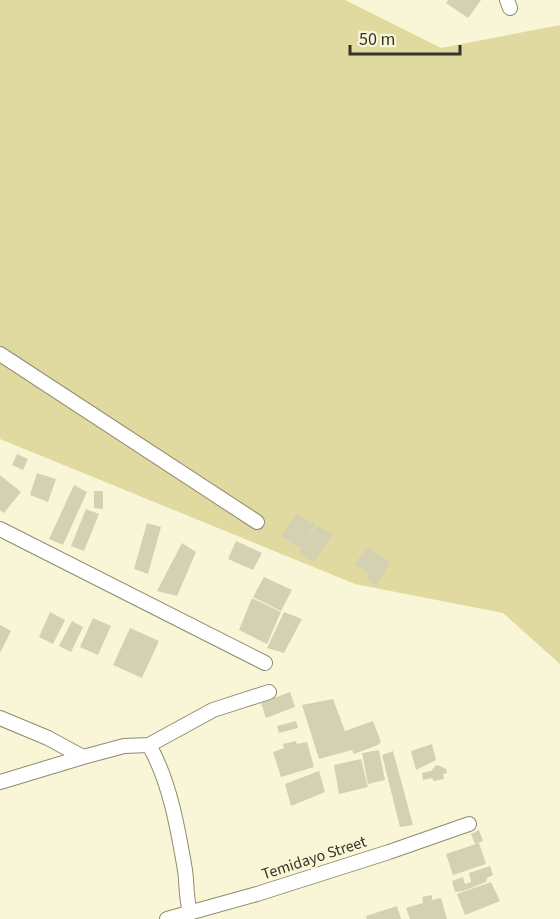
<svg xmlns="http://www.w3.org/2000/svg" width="560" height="919" font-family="'Source Sans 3',sans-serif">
<rect width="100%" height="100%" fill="#f9f6d7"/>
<path fill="#e0d9a0" d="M0,0H345L441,48L560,25V664L503,613L355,584L0,439Z"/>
<path fill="#d4d1b3" d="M448,0H481L468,18L446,3Z
M17,454L28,459L23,470L12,465Z
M37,473L56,479L48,502L30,495Z
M0,475L21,492L4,513L0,510Z
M74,485L87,492L63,545L49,539Z
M94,491H103V509L94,508Z
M86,509L99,514L84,551L71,546Z
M297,513L315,525L305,542L317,526L333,534L314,562L298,552L301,548L281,536Z
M147,523L161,527L148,574L134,569Z
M236,541L262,553L253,570L228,559Z
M182,543L196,552L177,596L157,591Z
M368,547L390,563L376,585L366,578L369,574L354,564Z
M264,577L292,590L281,611L253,597Z
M252,598L281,612L267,644L239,630Z
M50,612L65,620L53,644L39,637Z
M284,612L302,619L284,653L267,648Z
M93,618L111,626L98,655L80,647Z
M72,621L83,627L71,652L59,646Z
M0,625L11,631L0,653Z
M130,628L159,641L142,678L113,665Z
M290,692L295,707L266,718L261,703Z
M333,699L345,731L373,721L381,742L378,745L354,754L352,750L319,759L302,705Z
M296,721L298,728L279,733L277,726Z
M296,741L297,744L307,742L314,767L281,777L273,752L284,748L283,744Z
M432,744L436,760L416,770L411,751Z
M379,750L385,780L368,784L362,753Z
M393,751L413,825L400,827L382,755Z
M361,759L368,787L339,794L334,765Z
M438,765L446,769L447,773L443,774L444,779L434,781L432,778L423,780L422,773L431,771L435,766Z
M319,771L325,792L291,806L285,784Z
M479,830L483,841L475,844L471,834Z
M479,843L486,864L453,875L446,854Z
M490,866L493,875L487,878L486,882L463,891L455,892L452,881L463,877L465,884L471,882L469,873Z
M491,882L500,901L465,915L457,894Z
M432,895V900L441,898L447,919H410L406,908L423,903L422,897Z
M397,906L401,919H367L366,916Z"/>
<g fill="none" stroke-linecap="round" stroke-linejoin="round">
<g stroke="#8e8b6f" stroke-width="16">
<path id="street" d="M507,0L510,8
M0,354L257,522
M0,529L265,663
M0,718L48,738L83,757L124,746L149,745L213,710L269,692
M149,745C170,782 178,829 185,870C187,885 186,898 190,912
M0,782L83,757
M167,919L257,894L389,852L469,824"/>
</g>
<use href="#street" stroke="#fff" stroke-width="14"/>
</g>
<g text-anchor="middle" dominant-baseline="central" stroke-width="5" stroke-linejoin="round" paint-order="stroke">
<g font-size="16" fill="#353428" stroke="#f9f6d7">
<text transform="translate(314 858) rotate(-18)">Temidayo Street</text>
</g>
</g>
<path d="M350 45v9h110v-9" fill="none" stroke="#353428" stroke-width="3"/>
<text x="359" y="45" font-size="18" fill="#353428" stroke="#f9f6d7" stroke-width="4.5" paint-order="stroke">50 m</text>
</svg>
